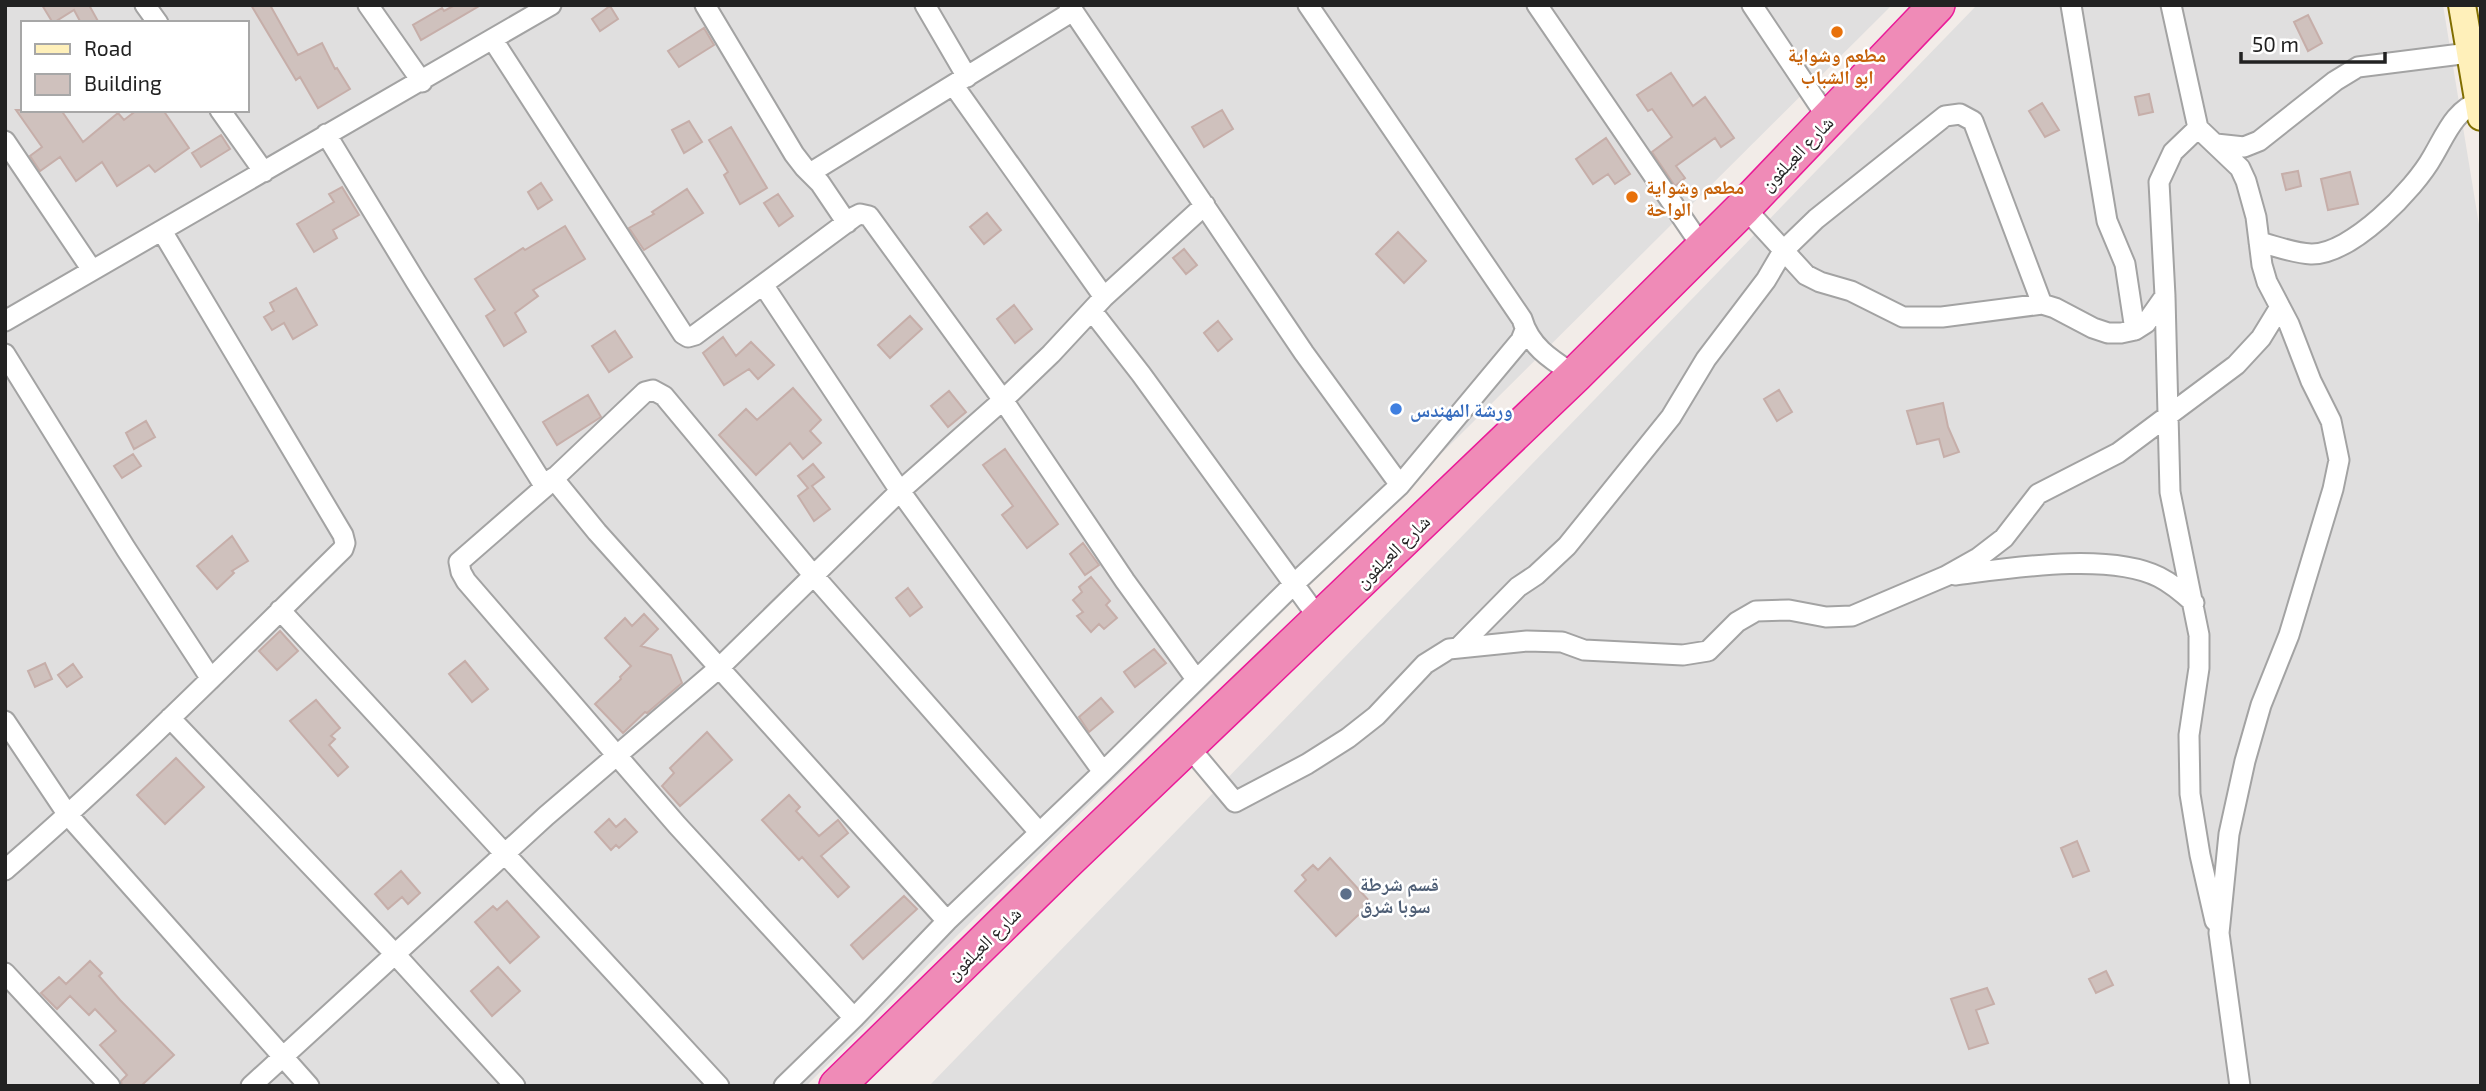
<svg xmlns="http://www.w3.org/2000/svg" width="2486" height="1091" font-family="'Exo 2','Noto Naskh Arabic',sans-serif">
<rect width="100%" height="100%" fill="#f2ece8"/>
<path fill="#e0dfdf" fill-rule="evenodd" d="M5,5H1892L806,1086H5ZM23,23H247V110H23Z
M1977,5H2443L2481,237V1086H929Z"/>
<path fill="#cfc1bd" stroke="#c6aea9" stroke-width="2" d="M42,5H89L99,23H81L74,10L53,23Z
M251,5H270L298,55L322,43L335,69L337,68L350,89L318,108L300,77L296,80Z
M455,5L479,6L421,40L413,25L442,8L444,11Z
M610,6L618,19L600,31L592,19Z
M2308,15L2322,43L2308,51L2294,22Z
M704,28L714,45L679,67L668,51Z
M1671,73L1693,106L1705,97L1734,138L1721,147L1715,138L1676,166L1685,178L1675,186L1652,152L1672,137L1652,109L1648,111L1637,95Z
M2149,94L2153,112L2139,115L2135,97Z
M2042,103L2059,130L2045,137L2029,111Z
M16,110H61L83,142L118,113L124,120L137,110H163L189,148L155,172L149,165L117,186L102,162L76,181L60,157L40,171L30,156L42,147Z
M1222,110L1233,129L1204,147L1192,127Z
M689,121L702,142L684,153L672,130Z
M731,127L767,188L740,204L724,175L728,172L709,140Z
M221,135L230,149L201,167L192,153Z
M1606,138L1630,174L1615,184L1608,174L1593,184L1576,159Z
M2298,171L2301,186L2286,190L2282,174Z
M2350,172L2358,204L2328,210L2321,179Z
M541,183L552,200L538,209L528,192Z
M342,187L359,215L333,230L337,238L314,252L297,224L334,202L329,194Z
M687,189L703,213L644,250L629,228L654,214L652,212Z
M778,194L793,216L779,226L764,203Z
M987,213L1001,230L984,244L970,227Z
M565,226L585,259L533,290L538,296L515,313L526,332L504,346L486,316L495,310L475,279L523,248L525,250Z
M1398,232L1426,261L1404,283L1376,254Z
M1184,249L1197,265L1186,274L1173,258Z
M296,288L317,325L293,339L284,323L272,330L264,317L274,311L270,303Z
M1014,305L1032,329L1015,343L997,319Z
M910,316L922,329L890,358L878,345Z
M1218,321L1232,339L1218,351L1204,333Z
M615,331L632,357L609,372L592,346Z
M723,337L736,356L751,342L774,365L758,379L749,369L724,385L703,353Z
M793,388L821,420L810,431L821,443L803,459L790,443L756,475L719,435L746,409L757,420Z
M1779,390L1792,412L1777,421L1764,399Z
M949,391L966,412L948,427L931,406Z
M588,395L601,417L557,445L543,422Z
M1943,403L1948,427L1959,452L1944,457L1939,439L1917,444L1907,411Z
M146,421L155,437L134,449L126,433Z
M1005,449L1058,524L1027,548L1002,515L1013,506L983,465Z
M133,454L141,466L122,478L114,466Z
M813,464L824,477L812,486L830,509L814,521L798,496L808,488L798,476Z
M232,536L248,561L232,571L234,573L217,589L197,566Z
M1083,543L1099,565L1085,575L1070,554Z
M1091,577L1110,601L1106,605L1117,618L1104,629L1099,624L1091,632L1077,616L1083,612L1073,600L1082,592L1079,587Z
M908,588L922,607L910,616L896,598Z
M644,614L658,629L641,646L671,655L682,683L647,713L645,712L623,733L595,704L621,679L620,677L631,666L605,638L625,618L632,626Z
M280,631L298,651L277,670L259,651Z
M1154,649L1166,663L1135,687L1124,672Z
M465,661L488,689L472,702L449,674Z
M45,663L52,679L35,687L28,671Z
M73,664L82,677L67,687L58,675Z
M1101,698L1113,712L1089,732L1079,717Z
M316,700L340,728L331,736L335,739L329,745L348,767L338,776L290,721Z
M707,732L732,760L680,806L662,786L674,773L670,768Z
M176,758L204,787L165,824L137,795Z
M789,795L800,807L796,811L819,836L838,820L848,833L821,856L849,887L838,897L802,857L799,860L762,820Z
M609,819L616,827L625,819L637,832L619,848L616,845L611,850L595,832Z
M2077,841L2089,871L2073,877L2061,848Z
M1330,858L1371,903L1336,936L1295,891L1306,880L1302,875L1313,865L1318,870Z
M401,871L420,893L408,904L402,897L388,909L375,894Z
M904,896L917,909L863,959L851,945Z
M507,901L539,937L510,963L475,922L493,906L497,910Z
M90,961L102,973L99,976L120,1000L174,1055L141,1086H122L121,1081L127,1075L100,1045L116,1031L95,1009L89,1015L70,996L57,1009L41,993L59,977L66,984Z
M498,967L520,991L492,1016L471,991Z
M2106,971L2113,985L2096,993L2089,979Z
M1987,988L1994,1004L1976,1010L1988,1043L1969,1049L1951,999Z"/>
<g fill="none" stroke-linecap="round" stroke-linejoin="round">
<g stroke="#a3a3a3" stroke-width="23">
<path id="street" d="M145,5L158,23
M368,5L422,82
M705,5L794,154L804,167L820,183L847,223
M925,5L967,77
M1069,5L1304,353L1400,485
M1308,5L1522,319C1530,347 1552,360 1575,375
M1537,5L1703,248
M1752,5L1829,120
M2071,5L2107,221L2125,264L2135,330
M493,40L683,334L688,337L695,335L854,217L860,214L869,216L1003,400L1125,581L1196,679
M954,86L1104,297
M220,110L264,172
M2198,128L2240,168L2246,181L2256,217L2262,265L2267,282L2289,324L2311,381L2331,421L2339,460L2333,489L2289,635L2261,705L2245,761L2229,834L2219,933L2240,1086
M326,134L416,282L545,487
M5,141L92,270
M2216,144L2244,147L2259,141L2335,81L2358,67L2469,53
M810,173L1073,11
M1744,207L1806,275L1820,282L1851,291L1903,317H1942L2042,304L2055,308L2093,328L2108,333H2121L2135,330L2146,323L2165,296L2159,182L2173,152L2198,128L2171,5
M2259,242C2275,246 2293,253 2311,254C2351,255 2415,189 2433,156C2446,134 2455,109 2481,101
M764,286L900,491L1103,772
M2165,297L2170,492L2199,635V668L2189,735L2190,794L2200,855L2215,921
M1092,311L1141,374L1320,620
M5,321L551,5
M5,354L126,549L211,679
M553,478L597,532L947,921
M1955,575C2011,568 2109,552 2159,577C2173,584 2183,593 2194,603
M280,610L719,1086
M1459,647L1518,587L1536,575L1567,546L1671,417L1706,359L1766,280L1783,251L1816,219L1945,116L1960,114L1973,121L2042,304
M170,718L394,953L515,1086
M5,721L68,815L309,1086
M1189,747L1235,802L1307,764L1348,738L1376,716L1425,664L1449,649L1527,641L1562,642L1584,650L1683,655L1708,651L1737,622L1756,611L1789,610L1826,617L1852,616L1946,576L1978,558L2004,538L2038,494L2118,453L2236,365L2261,338L2280,307
M5,870C123,768 232,658 343,549L345,543L343,535L162,231
M5,973L110,1086
M854,1018L677,825L466,581L461,572L459,562L545,487L645,392L653,390L664,396L814,576L1039,832
M251,1086L546,816L719,668L900,491L1003,400L1051,354L1104,297L1205,205
M784,1086L854,1018L947,921L1103,772L1294,584L1400,485L1521,340L1525,330"/>
</g>
<g stroke="#816e00" stroke-width="30">
<path id="secondary" d="M2462,5L2481,117"/>
</g>
<g stroke="#ea1b98" stroke-width="38">
<path id="highway" d="M837,1086L1067,861L1575,375L1744,207L1937,5"/>
</g>
<use href="#street" stroke="#fff" stroke-width="19"/>
<use href="#secondary" stroke="#fff0ba" stroke-width="26"/>
<use href="#highway" stroke="#ef8bb7" stroke-width="35"/>
</g>
<g fill="#e8710a" stroke="#fff" stroke-width="2.5">
<circle cx="1837" cy="32" r="7"/>
<circle cx="1632" cy="197" r="7"/>
</g>
<circle fill="#3f7fe0" stroke="#fff" stroke-width="2.5" cx="1396" cy="409" r="7"/>
<circle fill="#5c6f8a" stroke="#fff" stroke-width="2.5" cx="1346" cy="894" r="7"/>
<g text-anchor="middle" dominant-baseline="central" stroke-width="5" stroke-linejoin="round" paint-order="stroke">
<g font-size="19" font-weight="bold" fill="#c56008" stroke="#fff">
<text x="1837" y="54">مطعم وشواية<tspan x="1837" dy="22">ابو الشباب</tspan></text>
<text x="1646" y="186" text-anchor="start">مطعم وشواية<tspan x="1646" dy="22">الواحة</tspan></text>
</g>
<g font-size="19" fill="#222" stroke="#fff">
<text transform="translate(1796 153) rotate(-46)">شارع العيلفون</text>
<text transform="translate(1392 551) rotate(-44)">شارع العيلفون</text>
<text transform="translate(983 943) rotate(-44)">شارع العيلفون</text>
</g>
<g font-size="19" font-weight="bold" fill="#366cbe" stroke="#fff" text-anchor="start">
<text x="1410" y="409">ورشة المهندس</text>
</g>
<g font-size="19" font-weight="bold" fill="#4e5e75" stroke="#fff" text-anchor="start">
<text x="1360" y="883">قسم شرطة<tspan x="1360" dy="22">سوبا شرق</tspan></text>
</g>
</g>
<rect width="2486" height="1091" fill="none" stroke="#222222" stroke-width="14"/>
<rect x="21" y="21" width="228" height="91" fill="#ffffff" stroke="#a7a7a7" stroke-width="2"/>
<rect x="35" y="44" width="35" height="10" fill="#fff0ba" stroke="#a7a7a7" stroke-width="2"/>
<text x="84" y="56" font-size="21" fill="#222222">Road</text>
<rect x="35" y="74" width="35" height="21" fill="#cfc1bd" stroke="#a7a7a7" stroke-width="2"/>
<text x="84" y="91" font-size="21" fill="#222222">Building</text>
<path d="M2241 52v10h144v-10" fill="none" stroke="#222222" stroke-width="3.5"/>
<text x="2252" y="52" font-size="21" fill="#222222" stroke="#ffffff" stroke-width="5" paint-order="stroke">50 m</text>
</svg>
